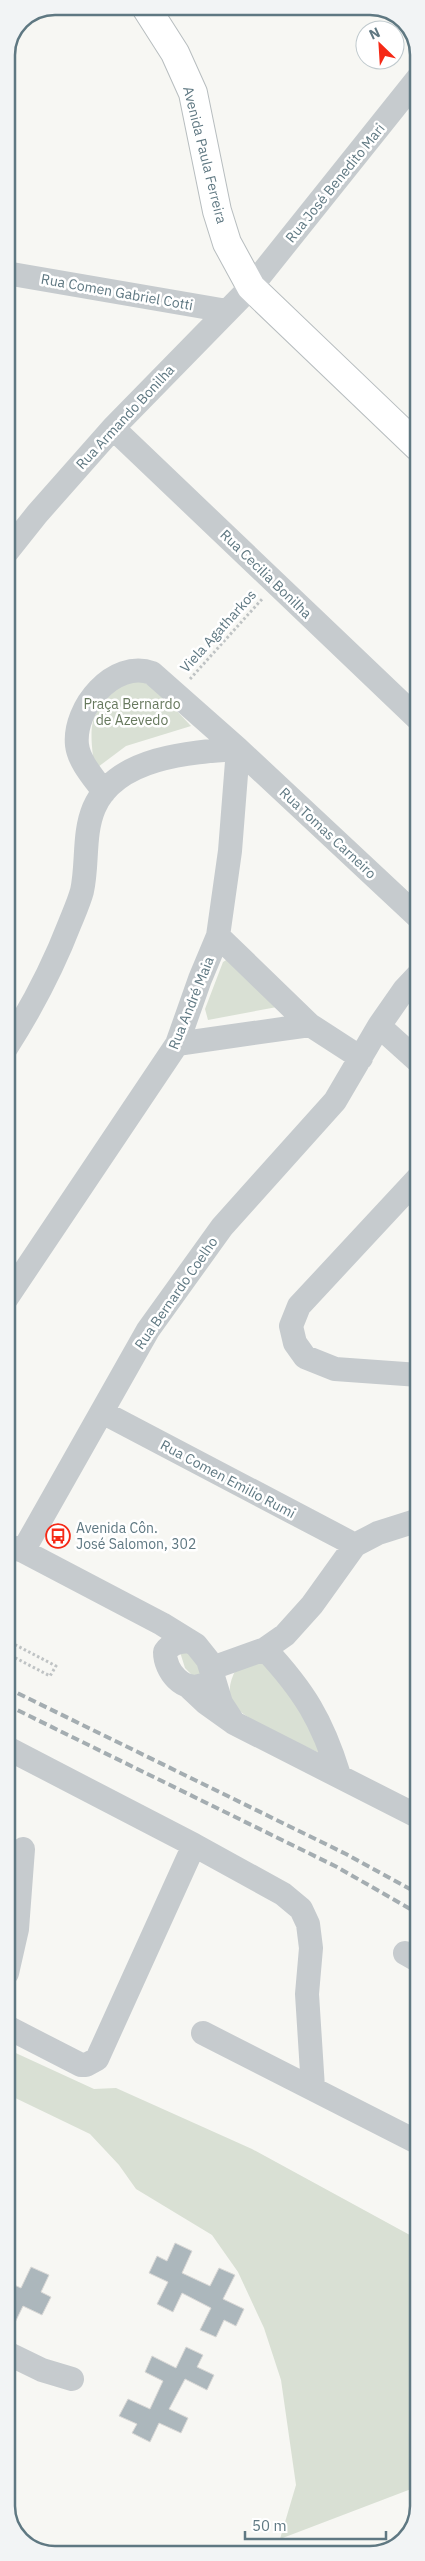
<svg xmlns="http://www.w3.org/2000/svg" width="425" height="2561" font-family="'IBM Plex Sans',sans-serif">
<rect width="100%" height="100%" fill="#f7f7f3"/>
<path fill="#d9e0d4" d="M142,681L158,691L191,726L126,746L98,767L94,764C88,719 91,712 124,682Z
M228,959L277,1007L208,1020L205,1009L223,962Z
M186,1648L209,1672L196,1679L185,1668L180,1652Z
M258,1660L273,1666L328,1757C308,1747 245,1721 235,1706C226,1693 230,1681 236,1669Z
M7,2049L94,2089L116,2088L252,2149L419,2240V2486L280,2539L296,2485L281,2380L264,2328L238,2272L212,2235L136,2189L119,2165L90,2134L7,2094Z"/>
<path fill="#acb7bc" stroke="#d9d8d6" d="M175,2243L192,2251L182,2273L210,2286L219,2268L235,2275L223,2299L244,2309L236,2326L224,2320L216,2337L200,2330L211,2308L182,2293L173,2312L157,2304L168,2282L149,2273L157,2256L167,2261Z
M31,2267L49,2275L41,2292L51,2297L42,2315L23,2306L7,2339V2282L21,2288Z
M186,2347L203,2355L197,2367L214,2375L207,2390L185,2379L169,2409L188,2418L181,2433L159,2423L150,2442L132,2433L137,2424L119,2416L128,2399L150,2409L163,2381L145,2372L152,2356L176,2368Z"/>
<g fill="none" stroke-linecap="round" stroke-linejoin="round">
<g stroke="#b7bdbf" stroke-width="30">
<path id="major" d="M145,6L175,53L193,93L217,211L227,243L251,287L418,447"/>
</g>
<path stroke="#bfc3c4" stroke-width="3" stroke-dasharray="2.5 2.5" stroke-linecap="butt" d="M190,679L263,598
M6,1585L14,1570
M6,1640L56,1666L50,1676L6,1653"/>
<path stroke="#c6cbce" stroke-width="24" d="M6,273L227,311
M113,428L418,719
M6,553L37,514L113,428L251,287L418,78
M104,792C94,778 79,762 77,745C73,708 114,659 152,673L238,749L419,918
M218,936L310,1025L361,1058
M379,1026L419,1062
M177,1044L310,1025
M6,1048C31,1009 53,967 70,923C74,913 79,902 82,891C88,864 83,834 94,808C116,757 190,752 238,749
M419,1177L299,1306L291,1326L295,1343L305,1357L335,1369L419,1375
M6,1299L177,1044L200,979L218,936L230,851L238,749
M102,1412L355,1545
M6,1545L23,1551L162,1624L196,1645L208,1660L221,1703L234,1723
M23,1551L148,1330L222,1227L335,1101L379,1026L404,990L419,974
M188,1641C178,1642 171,1643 165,1652C165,1671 183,1693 203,1685
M265,1649C304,1691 322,1720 339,1775
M212,1668L265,1649L285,1635L312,1605L355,1545L378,1533L419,1520
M189,1687L206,1703L234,1723L419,1817
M7,1748L194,1845L283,1894L301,1909L308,1924L311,1948L307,1994L313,2088
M405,1953L419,1961
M7,1973L17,1929L23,1849
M7,2027L81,2065H86L97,2059L194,1845
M203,2033L419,2143
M7,2353L42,2370L72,2379"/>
<use href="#major" stroke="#fff" stroke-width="28"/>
<path stroke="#a4adb1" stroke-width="4" stroke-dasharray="8 4" stroke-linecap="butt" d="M7,1688L346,1854L419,1894
M7,1705L337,1867L419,1914"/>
</g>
<defs>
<g id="bus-ring" transform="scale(1.25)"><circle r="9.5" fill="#fff" stroke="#f52916" stroke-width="1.5"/><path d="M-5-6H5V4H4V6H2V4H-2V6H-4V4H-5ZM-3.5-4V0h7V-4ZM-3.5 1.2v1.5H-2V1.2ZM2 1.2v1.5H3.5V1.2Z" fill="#f52916"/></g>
</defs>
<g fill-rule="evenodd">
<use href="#bus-ring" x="58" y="1536"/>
</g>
<g text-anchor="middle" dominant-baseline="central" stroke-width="5" stroke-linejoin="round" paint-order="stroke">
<g font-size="14" fill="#5f7882" stroke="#fff">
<text transform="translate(205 155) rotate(76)">Avenida Paula Ferreira</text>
<text transform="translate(335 183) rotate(-51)">Rua José Benedito Mari</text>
<text transform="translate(117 292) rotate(10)">Rua Comen Gabriel Cotti</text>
<text transform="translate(125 417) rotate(-47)">Rua Armando Bonilha</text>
<text transform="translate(266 574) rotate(44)">Rua Cecilia Bonilha</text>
<text transform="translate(218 631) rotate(-48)">Viela Agatharkos</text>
<text transform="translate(328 833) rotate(43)">Rua Tomas Carneiro</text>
<text transform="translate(191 1003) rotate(-68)">Rua André Maia</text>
<text transform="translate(176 1293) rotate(-55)">Rua Bernardo Coelho</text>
<text transform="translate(228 1479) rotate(28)">Rua Comen Emilio Rumi</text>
</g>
<g font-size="14" fill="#67795e" stroke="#fff">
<text x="132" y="704">Praça Bernardo<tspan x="132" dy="16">de Azevedo</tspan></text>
</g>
<g font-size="14" fill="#5f7882" stroke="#fff" text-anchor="start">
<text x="76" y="1528">Avenida Côn.<tspan x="76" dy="16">José Salomon, 302</tspan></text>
</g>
</g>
<path d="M0 0H425V2561H0ZM55 15H370A40 40 0 0 1 410 55V2506A40 40 0 0 1 370 2546H55A40 40 0 0 1 15 2506V55A40 40 0 0 1 55 15Z" fill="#f2f4f5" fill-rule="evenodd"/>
<path fill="none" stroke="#5f7882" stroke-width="2.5" d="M55 15H370A40 40 0 0 1 410 55V2506A40 40 0 0 1 370 2546H55A40 40 0 0 1 15 2506V55A40 40 0 0 1 55 15Z"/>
<g transform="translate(380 45) rotate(335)"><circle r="24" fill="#ffffff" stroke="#bfc9cd"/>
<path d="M0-4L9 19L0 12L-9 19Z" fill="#f52916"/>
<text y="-8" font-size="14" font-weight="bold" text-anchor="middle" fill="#5f7882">N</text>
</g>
<path d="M245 2531v8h141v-8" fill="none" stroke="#5f7882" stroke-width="2.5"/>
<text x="252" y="2531" font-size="15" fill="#5f7882" stroke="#ffffff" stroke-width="4" paint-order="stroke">50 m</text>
</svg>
